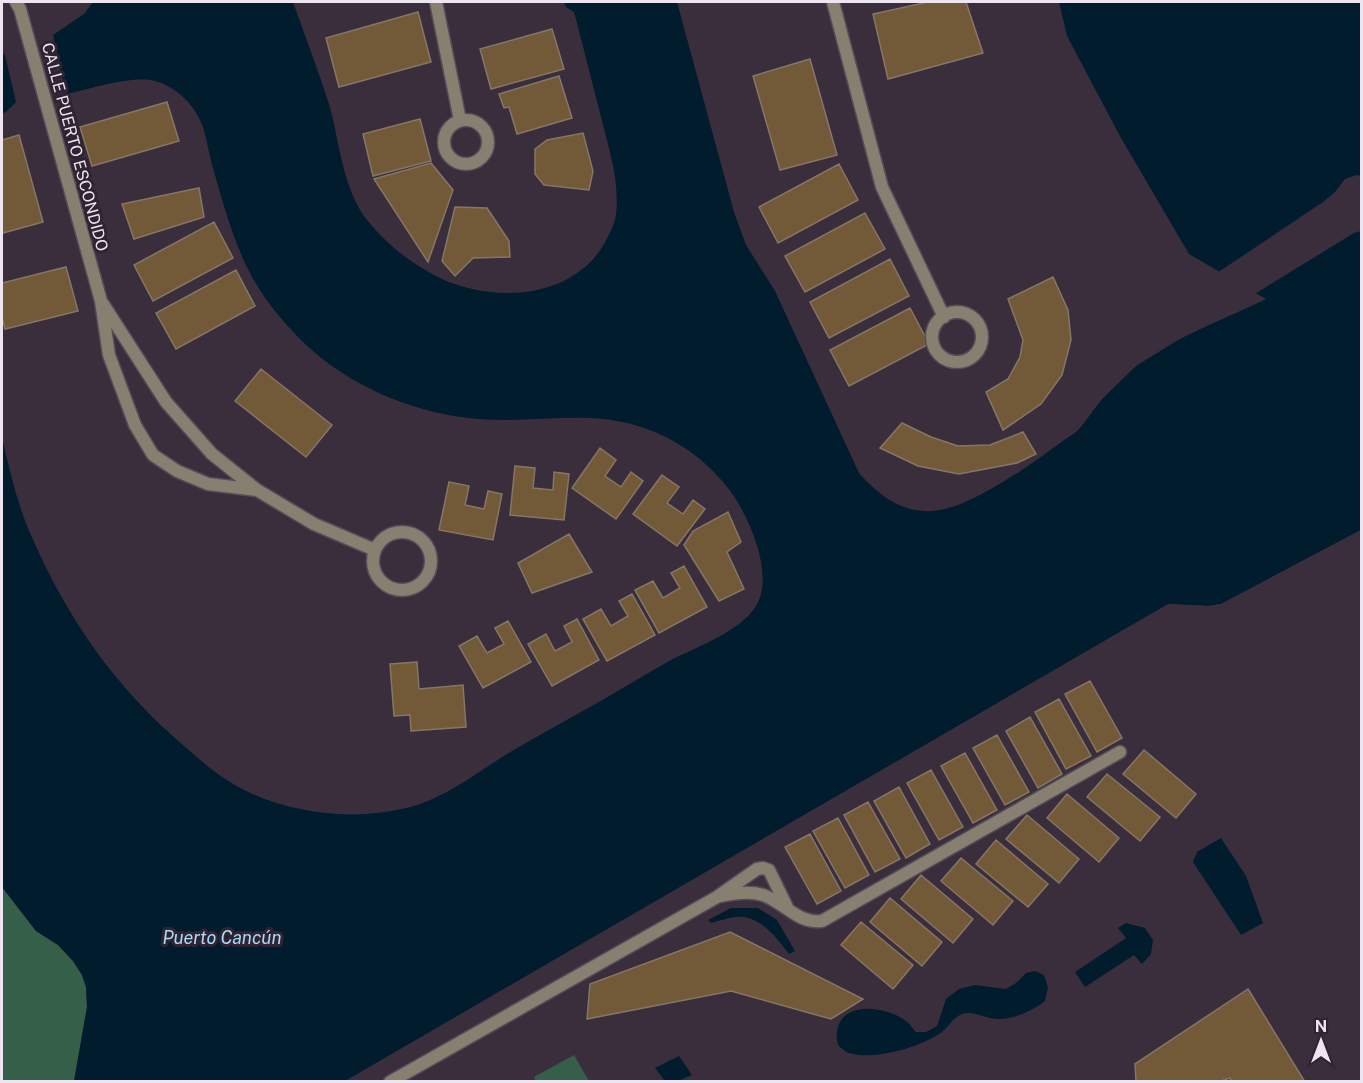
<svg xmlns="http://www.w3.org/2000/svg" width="1363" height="1083" font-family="'Public Sans',sans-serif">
<rect width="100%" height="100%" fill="#3a2e3d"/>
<path fill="#365f4a" d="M2,887L36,931L58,945L73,961L82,975L86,987L87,1007L74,1081H2Z
M574,1055L589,1081H536L534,1077Z"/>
<path fill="#011c2c" d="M93,2H293C305,36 318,70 329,104C340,143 342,187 367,220C386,244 414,266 442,279C495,303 572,299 604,244C609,235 614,226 616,215C620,180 608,146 600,113C591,79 583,45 574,12L566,7L564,2H677L734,212L746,245L775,291L859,473C915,537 959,509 1019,472C1033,463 1046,453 1060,443C1066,438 1073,435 1078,430C1088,420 1094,407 1103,397C1113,386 1125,374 1136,366C1175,337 1223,320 1266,299L1189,254L1121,138L1067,36L1059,2H1361V530L1221,604L1208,606L1168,604L345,1081H74L87,1007L86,987L82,975L73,961L58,945L36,931L2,887V438C10,471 17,504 31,535C67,618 114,686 183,745C198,758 213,772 230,782C280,813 349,822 406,808C445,799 477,772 512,751C541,734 570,718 599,702C623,688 646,674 669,661C696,647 748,629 759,600C772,568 748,514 728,488C695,445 643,419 588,418C551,417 515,422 478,419C418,414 358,390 313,351C288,329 265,302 250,273C233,241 223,203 213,168C208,152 207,135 200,120C192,102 174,86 155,81C130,75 92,89 66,94L53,35L84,14Z
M2,52L5,55L16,102L6,112L2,113Z
M1221,838L1246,876L1263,923L1241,935L1193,862L1197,852Z
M731,908H758L777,920L795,951L789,954C776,937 759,914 735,917C727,918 719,921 711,923L708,920Z
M1126,923L1145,928L1153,940L1151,954L1142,964L1134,955L1085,987L1075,972L1126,938L1118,928Z
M1035,971L1044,975L1048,987L1045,1001C1031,1012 1008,1022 990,1018C981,1016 971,1011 962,1014C953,1018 949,1026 942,1032C921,1047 874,1061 849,1053C845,1052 841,1048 838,1045C837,1041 836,1035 837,1031C842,999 888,1007 906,1021C910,1024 913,1029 916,1032H926L937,1026L946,999L959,989L975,985L1006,989L1016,983L1026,973Z
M679,1056L692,1075L678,1081H665L655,1068Z"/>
<path fill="#3a2e3d" d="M1357,175L1361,176V231L1354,233L1253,295L1217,273L1323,202L1335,192L1345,179Z
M1194,330L1136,366L1103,398L1077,431L1061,442L1064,436L1075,428L1100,396L1134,364L1169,343Z
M1361,530L1362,533L1222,607L1208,609H1188L1173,608L1168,604L1208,606L1221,604Z"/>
<path fill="#725938" stroke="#857766" stroke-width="1.5" d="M928,2H966L983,53L888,79L873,14Z
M418,12L431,62L339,87L326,38Z
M552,29L564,69L491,89L480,49Z
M810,59L837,155L780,170L753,76Z
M559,76L572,118L517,134L509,107L504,108L499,94Z
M167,102L179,141L92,166L80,127Z
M420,119L431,161L373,176L363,134Z
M583,133L593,171L589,190L544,185L535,174V149L547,140Z
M19,135L43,222L3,233L2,227V140Z
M431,163L453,190L428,262L374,179Z
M839,164L858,200L778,243L759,207Z
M199,188L204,217L134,239L122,204Z
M455,207L487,208L509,241L510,257L473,258L455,276L442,261Z
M865,213L885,249L805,292L785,256Z
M214,222L233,258L153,301L134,265Z
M890,259L909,296L829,338L810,302Z
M66,267L78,311L5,329L2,317V283Z
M236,270L255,306L176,349L156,313Z
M1053,277L1068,310L1071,340L1062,375L1041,404L1003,430L986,392L1008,379L1020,357L1023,340L1008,299Z
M910,308L929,344L849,386L830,350Z
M261,369L332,425L306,457L235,401Z
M902,423L931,437L958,446L990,445L1023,432L1036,454L1017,463L959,474L918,466L880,448Z
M600,448L616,460L605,476L621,487L631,472L643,481L616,519L572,488Z
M515,466L535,468L533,488L553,490L554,472L569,474L564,520L510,515Z
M662,475L679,487L667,503L683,514L693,500L705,509L677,546L633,514Z
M449,482L469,486L465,505L484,509L488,491L502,494L493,540L439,530Z
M728,512L741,542L727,552L744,589L719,601L684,545L693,531Z
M569,534L592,572L532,593L518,563Z
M684,566L707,607L659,633L635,590L653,581L663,598L680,588L671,573Z
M632,594L655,635L607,661L583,619L601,609L611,626L628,616L619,601Z
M577,619L599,660L552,686L528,644L546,634L555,651L572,642L564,626Z
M508,621L531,662L483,688L459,646L477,636L487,653L504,644L495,628Z
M417,662L419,689L463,685L466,727L411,731L410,715L394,716L390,664Z
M1090,681L1122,738L1097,752L1065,694Z
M1059,699L1091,756L1066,769L1035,712Z
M1030,717L1062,774L1038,788L1006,731Z
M997,735L1029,792L1005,805L973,748Z
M1144,750L1196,794L1176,818L1123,774Z
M965,753L997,810L973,823L941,766Z
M931,770L963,827L939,840L907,783Z
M1107,774L1160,817L1140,841L1087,797Z
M899,787L930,844L906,858L874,801Z
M1067,794L1119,838L1099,862L1047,818Z
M868,802L900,859L875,872L844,815Z
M1027,815L1079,859L1059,883L1006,839Z
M838,818L869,875L845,888L813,831Z
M810,834L841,891L817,904L785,847Z
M996,840L1048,884L1028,907L976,864Z
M961,858L1013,901L993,925L941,881Z
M921,875L973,919L953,943L901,899Z
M890,898L942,942L922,966L870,922Z
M861,922L913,965L893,989L841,945Z
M730,932L863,999L831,1019L731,991L587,1019L590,984Z
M1248,989L1305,1082H1232L1230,1078L1218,1082H1136L1135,1064Z"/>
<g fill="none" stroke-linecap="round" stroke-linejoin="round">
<g stroke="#574b59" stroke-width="15">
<path id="street" d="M16,2L20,9L101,301L109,355L135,425L153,455L177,471L208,484L257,490
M436,2L460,120
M833,2L882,187L944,317
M444 142a22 22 0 1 1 44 0a22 22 0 1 1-44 0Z
M103,304L166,402L212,454L257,490L314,524L375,550
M932 337a25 25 0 1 1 50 0a25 25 0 1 1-50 0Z
M373 561a29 29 0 1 1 58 0a29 29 0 1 1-58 0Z
M721,896C734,893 751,891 763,895C785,903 798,924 822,921L1120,752
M390,1082L717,897L757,869L763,868L769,870L787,907"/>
</g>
<use href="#street" stroke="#877f6f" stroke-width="12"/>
</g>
<g text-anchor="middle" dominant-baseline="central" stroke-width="6" stroke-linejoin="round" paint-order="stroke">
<g font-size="16" fill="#ede5ef" stroke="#302433">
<text transform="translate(75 147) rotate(75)">CALLE PUERTO ESCONDIDO</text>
</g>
<g font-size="18" font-style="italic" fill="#a8dbfc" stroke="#302433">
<text x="222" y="937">Puerto Cancún</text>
</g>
</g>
<rect width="1363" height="1083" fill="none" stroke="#ede5ef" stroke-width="6"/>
<g transform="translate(1321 1041)" stroke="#302433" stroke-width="4.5" paint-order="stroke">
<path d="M0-4.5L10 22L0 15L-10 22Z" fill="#ede5ef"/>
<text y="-9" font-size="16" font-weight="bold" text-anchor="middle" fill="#ede5ef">N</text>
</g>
</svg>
